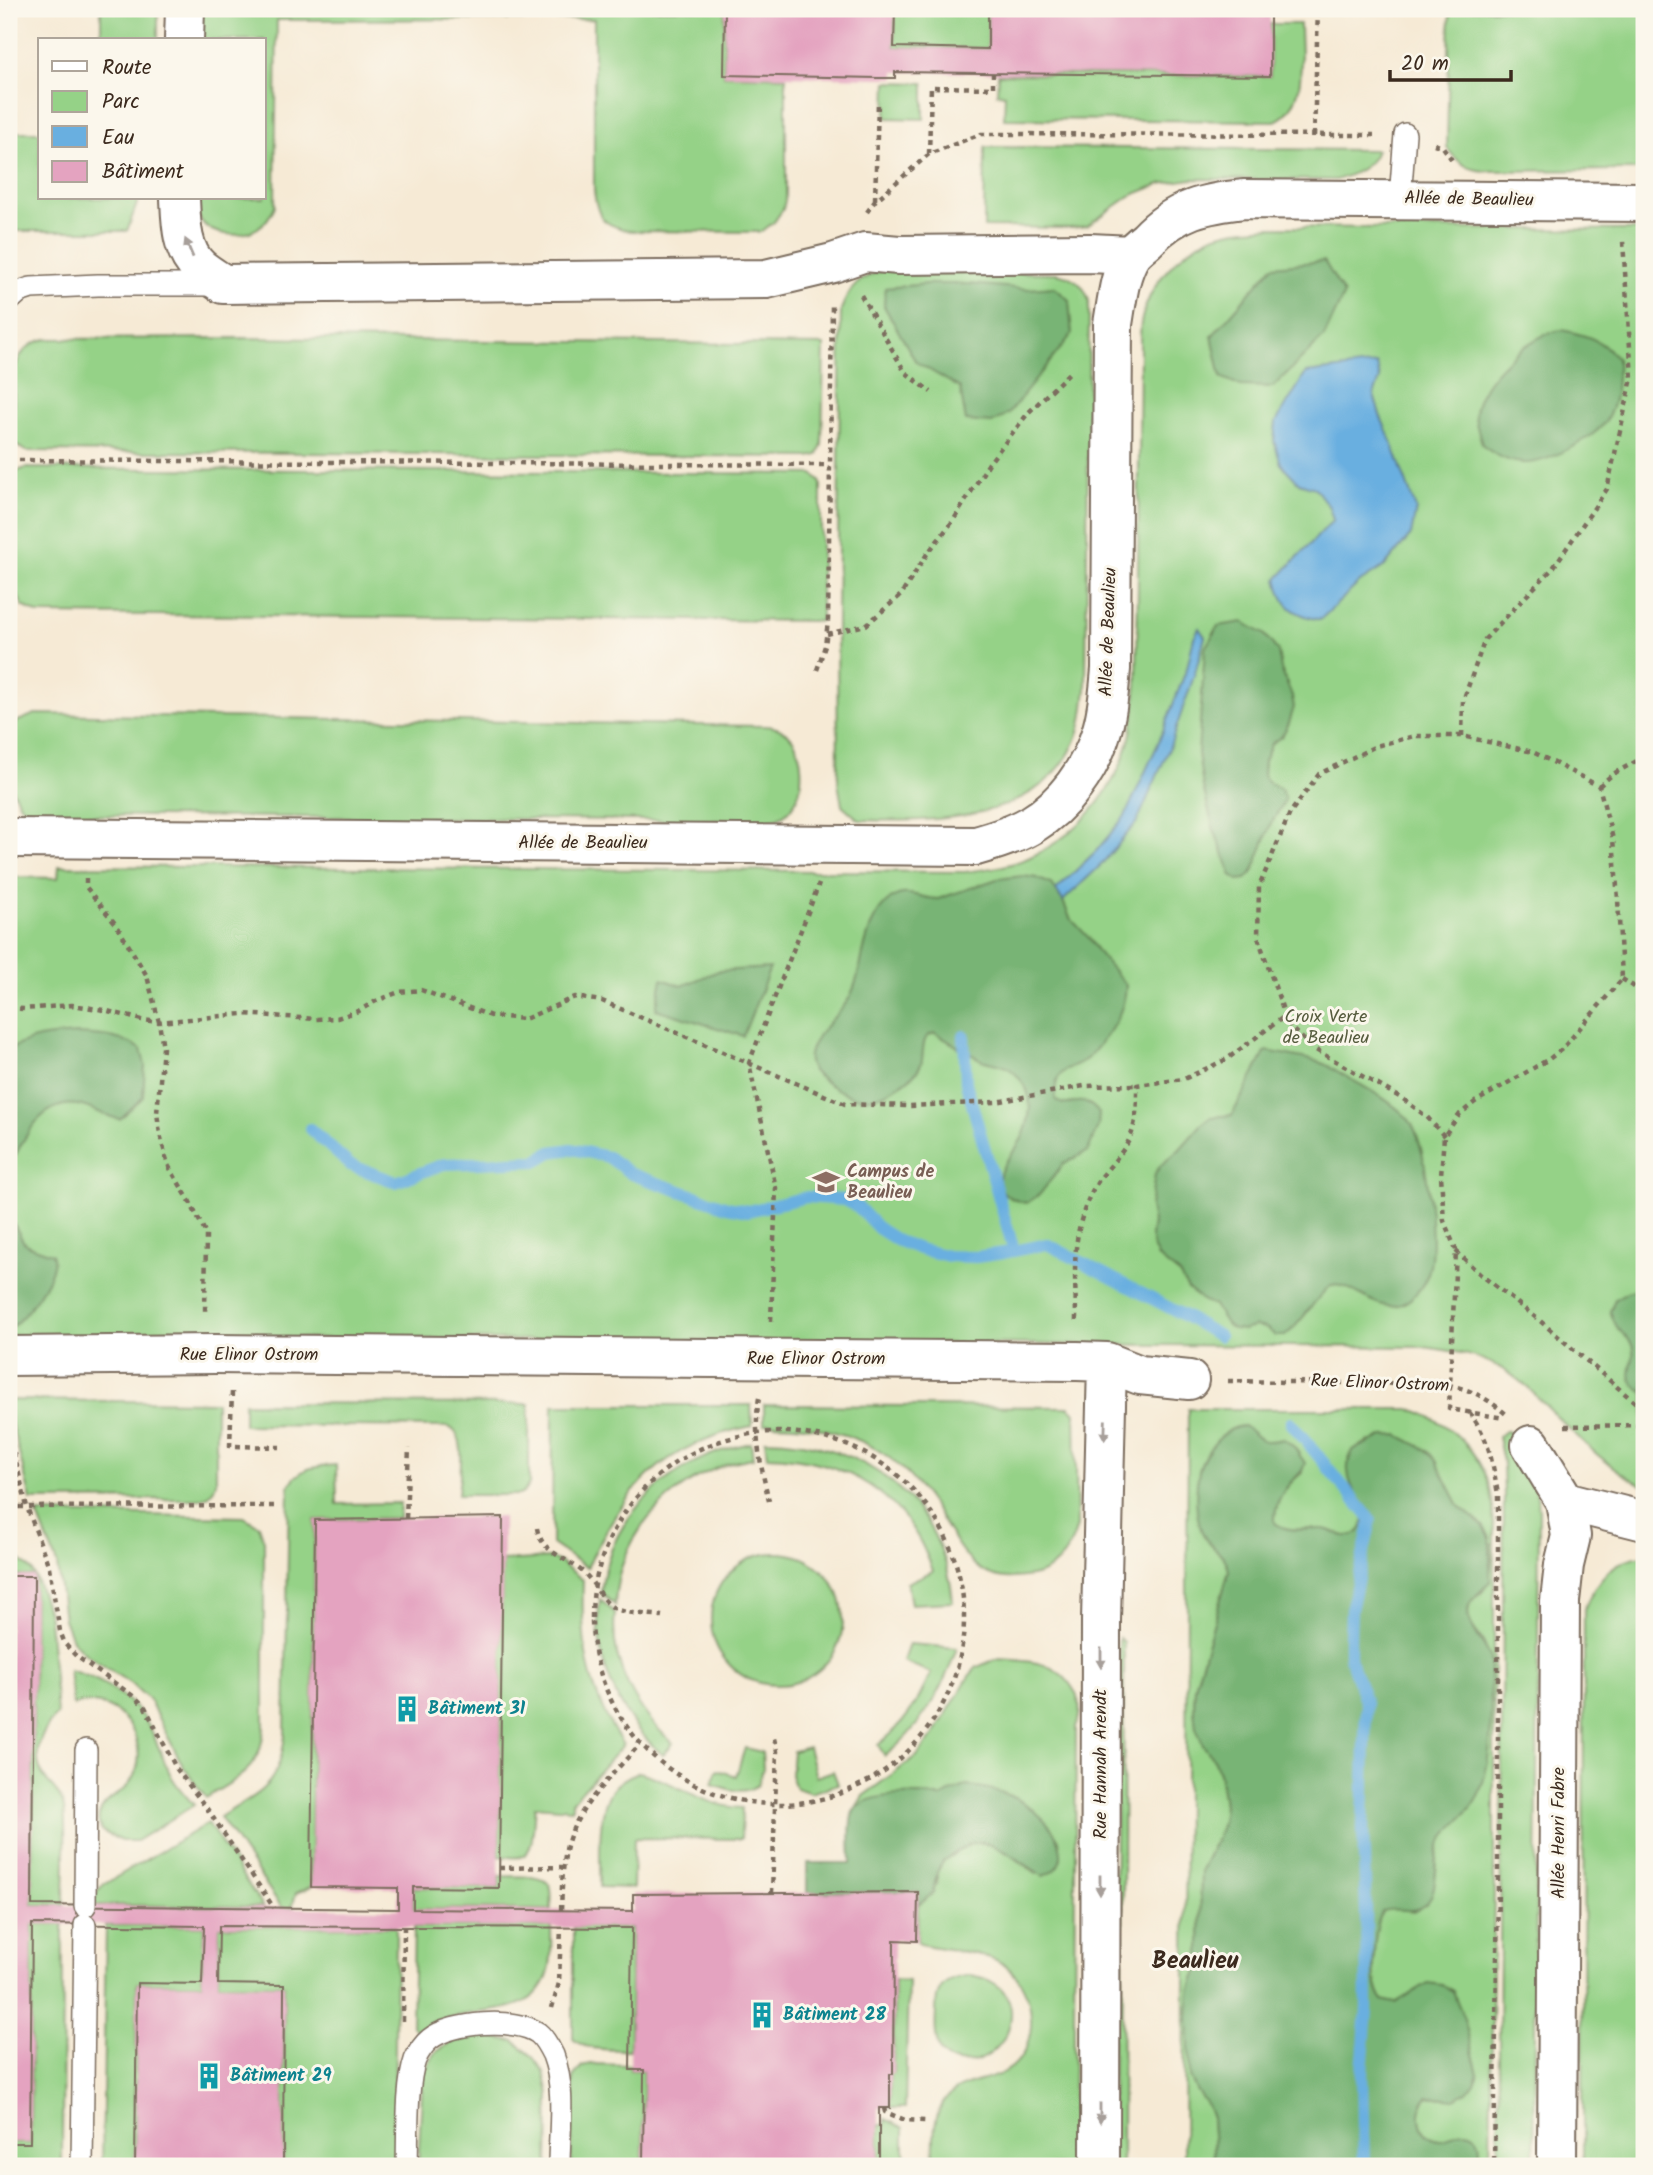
<svg xmlns="http://www.w3.org/2000/svg" width="1653" height="2175" font-family="Kalam,sans-serif">
<rect width="100%" height="100%" fill="#fbf7ec"/>
<filter id="ink" filterUnits="userSpaceOnUse"><feTurbulence type="fractalNoise" baseFrequency=".0143" numOctaves="2"/><feDisplacementMap in="SourceGraphic" scale="14" xChannelSelector="R" yChannelSelector="G"/><feConvolveMatrix kernelMatrix="1 2 1 2 8 2 1 2 1" color-interpolation-filters="sRGB"/></filter>
<filter id="wash" filterUnits="userSpaceOnUse"><feTurbulence type="fractalNoise" baseFrequency=".00686" numOctaves="4" result="noise"/><feDisplacementMap in="SourceGraphic" scale="28" xChannelSelector="R" yChannelSelector="G"/><feGaussianBlur stdDeviation="1.57" result="paint"/><feColorMatrix in="noise" values="0 0 0 0 0 0 0 0 0 0 0 0 0 0 0 0 0 1.4 0 .05"/><feComposite in="paint" operator="in"/></filter>
<g filter="url(#wash)">
<rect width="100%" height="100%" fill="#f6ead5"/>
<path fill="#95d287" stroke="#687e52" stroke-width="2" d="M101,9H158V40H101Z
M198,9H725L724,75L786,77V196L783,209L774,222L761,232L631,231C603,225 597,219 594,190V19L277,20L275,206C271,215 266,223 258,228C240,239 207,237 198,215C197,210 196,203 195,198H264V40H197Z
M895,9H988V49L894,47Z
M1450,9H1644V170L1485,171C1468,170 1457,162 1447,148Z
M1270,24H1300C1300,56 1309,106 1275,121L1004,119L1005,94L997,93L998,74L1270,76Z
M887,82L924,83V119L886,118Z
M9,132H40V198H145H139L127,231H9Z
M985,147L1377,150C1372,167 1352,175 1336,180L1191,179L1160,184L1130,196L1087,226L1071,228L984,227Z
M1270,227L1644,230V1486C1611,1470 1585,1444 1559,1419C1539,1399 1522,1379 1497,1366C1474,1354 1448,1350 1423,1347L9,1336V877L58,878L59,866L965,872C986,869 1008,867 1028,858C1083,833 1123,783 1133,723C1135,710 1135,697 1137,685L1140,345C1140,338 1140,330 1141,323C1148,286 1177,252 1211,237C1229,229 1251,229 1270,227Z
M885,270L1057,273C1074,277 1084,284 1089,301L1086,689C1084,707 1083,725 1075,742C1039,823 934,822 859,820L842,805L838,783L837,621L841,310C849,287 861,276 885,270Z
M242,338L824,345L822,445L818,455L809,457L26,451L15,445C12,432 13,374 17,363C22,350 33,342 46,339Z
M26,468L813,474L820,480L821,484V621L38,614L23,606L14,589L13,481L17,471Z
M35,714L764,726C772,726 783,729 789,735C804,750 805,786 794,804C789,814 777,819 767,821L44,815L30,812L20,805L10,785L12,729L18,721Z
M9,1400L216,1402V1483C213,1492 209,1497 200,1499L31,1500L9,1414Z
M244,1403L529,1404V1484L523,1493L519,1495H458C459,1477 469,1434 448,1427L244,1425Z
M553,1405H751L752,1426C663,1444 624,1488 587,1568L552,1544Z
M764,1405L1069,1407L1075,1413L1077,1526C1071,1548 1061,1565 1039,1574C1031,1577 1022,1577 1013,1578C970,1581 954,1537 934,1507C921,1488 906,1470 887,1456C852,1431 806,1423 764,1424Z
M1188,1409H1411C1453,1423 1484,1455 1492,1499C1494,1509 1493,1521 1494,1532V1886L1490,2166H1476L1480,2158L1465,2132C1456,2133 1448,2141 1439,2140C1417,2136 1415,2110 1428,2096L1443,2098L1478,2074L1464,2019L1406,1997L1395,2003L1382,2000C1369,1978 1373,1934 1382,1911L1393,1908L1414,1911C1419,1906 1430,1899 1432,1892C1439,1875 1434,1856 1442,1840C1451,1824 1468,1815 1476,1799C1494,1761 1490,1692 1486,1650C1485,1637 1468,1628 1468,1613C1468,1601 1475,1599 1482,1592C1492,1580 1493,1555 1490,1540C1487,1523 1467,1518 1459,1505C1447,1487 1441,1467 1427,1450L1369,1441L1353,1450C1351,1453 1349,1456 1349,1460C1347,1476 1383,1535 1348,1536C1342,1536 1334,1531 1328,1530C1309,1526 1291,1535 1275,1523C1274,1502 1286,1485 1302,1473C1301,1454 1300,1450 1284,1440C1257,1444 1263,1440 1243,1426C1221,1427 1210,1451 1200,1468L1210,1544L1228,1561L1229,1571L1199,1673L1195,1687L1194,1709L1197,1728L1203,1745L1215,1761L1220,1776L1224,1805L1222,1823L1216,1840L1201,1870L1200,1963L1190,1991L1196,2090L1207,2105L1212,2118L1215,2166H1184Z
M1506,1430C1526,1449 1536,1483 1539,1510L1534,2166H1498L1504,1496L1503,1462L1498,1437Z
M765,1440C864,1440 944,1501 953,1602L911,1604L907,1583L933,1571C907,1495 846,1458 767,1456Z
M751,1443L753,1458C682,1469 617,1530 615,1605L601,1593C609,1511 676,1458 751,1443Z
M336,1465L337,1504L400,1503L399,1518L315,1520L311,1887L296,1893L292,1908H282L220,1817C261,1791 279,1787 285,1735L289,1486C300,1466 316,1467 336,1465Z
M37,1513L244,1517L259,1526L264,1541V1727C261,1770 240,1776 206,1798L183,1766L149,1700L134,1686L83,1652L72,1640L64,1619L57,1564Z
M9,1551C16,1557 25,1563 31,1570C37,1577 47,1609 49,1619L57,1714C40,1732 29,1759 47,1781C54,1790 62,1796 64,1808C67,1837 64,1875 64,1905H32L34,1576H9Z
M711 1619a66 66 0 1 1 132 0a66 66 0 1 1-132 0Z
M1644,1556V2166H1583L1584,1609C1595,1582 1613,1558 1644,1556Z
M550,1558L560,1562L583,1580C581,1646 586,1688 623,1745L572,1802V1809L535,1806C533,1819 535,1851 523,1856C516,1859 506,1857 499,1856L502,1561Z
M600,1599L615,1613C609,1662 636,1711 673,1743L663,1755C619,1718 591,1656 600,1599Z
M1119,1638L1124,1642L1122,2166H1111Z
M909,1644L957,1648C943,1689 920,1729 885,1756L878,1745C903,1726 918,1703 931,1673L903,1661Z
M996,1659C1027,1661 1056,1659 1074,1690C1081,1703 1081,1713 1076,1727L1073,2166H934C934,2144 931,2118 946,2099C962,2079 993,2083 1012,2067C1026,2055 1032,2036 1031,2019C1031,1997 1019,1972 998,1961C981,1952 941,1949 920,1944L917,1941L918,1905L926,1899L937,1883V1872L944,1860L972,1843L980,1842L995,1846L1008,1853L1036,1873L1061,1860L1059,1840L1050,1827L1029,1807L1008,1795L953,1791L941,1798C918,1792 867,1793 852,1814L863,1796L917,1756L935,1733L969,1676L977,1667Z
M69,1670C96,1677 129,1695 145,1720C157,1738 162,1760 173,1779C179,1789 187,1797 194,1805L136,1841H121L102,1831C98,1823 97,1818 101,1810C107,1798 121,1794 129,1784C148,1759 137,1722 110,1708C98,1702 86,1701 73,1705Z
M808,1747L816,1777L833,1771L838,1784L811,1793L796,1788L791,1775L793,1751Z
M745,1748L762,1752L763,1769L758,1785C742,1796 729,1789 712,1784L717,1770L736,1776Z
M639,1772C675,1781 704,1807 742,1808L741,1839L634,1838L633,1888L600,1887C601,1861 596,1812 612,1790C619,1781 628,1776 639,1772Z
M208,1823L263,1907L94,1905L97,1891L103,1885Z
M499,1876C511,1877 544,1873 550,1886C553,1893 551,1903 551,1910L413,1909V1887L499,1888Z
M32,1924H63L62,2166H9V2143H30Z
M106,1925L204,1926L202,1984L137,1983L135,2166H102Z
M219,1926L396,1927L394,2166H283L284,1985L218,1984Z
M414,1927H551C551,1940 552,1954 550,1966C541,2012 500,2008 462,2015C452,2017 440,2019 430,2023C425,2026 423,2029 416,2030L412,2026Z
M573,1927L632,1928L630,2050C612,2049 587,2052 573,2039Z
M971,1975C980,1977 989,1979 997,1985C1030,2009 1000,2069 958,2062C950,2061 944,2058 940,2051C933,2036 936,2013 937,1997C942,1979 955,1978 971,1975Z
M894,1980L908,1981L905,2108H890V2074L893,2073Z
M485,2036L514,2041L531,2055L544,2072L549,2094L548,2166H418L423,2073L436,2052L452,2042Z
M590,2064L630,2065V2070H644L643,2166H571L573,2077L582,2066Z
M885,2119L904,2128V2149L909,2166H879V2125H885Z"/>
<path fill="#78b474" stroke="#5a6f49" stroke-width="2" d="M1324,261L1344,294L1324,337L1273,387L1241,386L1221,377L1212,336L1273,266Z
M926,284H970L1027,289L1054,287L1069,300L1072,334L1009,413L992,423L966,421L960,388L916,362L884,306L885,288Z
M1562,330C1588,336 1599,338 1617,358C1618,378 1617,399 1608,417C1602,430 1586,439 1574,446C1540,465 1517,472 1483,446C1480,436 1475,424 1475,414C1477,380 1531,333 1562,330Z
M1243,622L1264,634L1278,651L1281,669L1292,696L1294,707L1289,723L1282,736L1271,744L1264,761L1263,775L1268,782L1281,789L1285,800L1271,824L1253,872L1246,879L1238,880L1232,876L1213,827L1203,787L1198,753L1205,648L1218,626Z
M1023,876L1037,878L1051,884L1063,901L1070,918L1089,938L1100,955L1126,985C1125,1008 1115,1026 1100,1044C1095,1050 1091,1056 1085,1060C1076,1066 1063,1068 1058,1078C1055,1085 1055,1094 1056,1100C1071,1113 1079,1089 1099,1113L1098,1126L1088,1151L1063,1164L1040,1194L1027,1203C1003,1199 991,1186 1005,1163C1009,1156 1015,1151 1018,1145C1028,1130 1034,1105 1026,1088C1022,1081 1015,1072 1008,1068C1000,1064 990,1063 982,1060C966,1052 950,1042 935,1033C919,1036 925,1052 921,1064C914,1081 876,1102 858,1098C846,1096 815,1078 810,1066C801,1044 838,1017 848,1000C867,968 859,922 892,898C908,888 921,899 938,899L997,879Z
M770,968L743,1036L656,1009L662,979L682,986L718,971Z
M75,1034C98,1035 121,1036 141,1049L145,1065L143,1097L120,1119C105,1117 92,1107 77,1105C40,1100 22,1141 9,1169V1050C31,1037 49,1036 75,1034Z
M1266,1051C1283,1054 1302,1057 1319,1062C1329,1065 1338,1072 1347,1077C1368,1089 1392,1101 1409,1120C1427,1142 1436,1238 1430,1266C1427,1281 1416,1298 1402,1304C1375,1314 1355,1283 1331,1285C1313,1300 1303,1322 1285,1336H1276L1266,1328L1255,1326L1244,1330L1233,1329L1227,1325L1214,1306L1200,1299L1188,1289L1178,1273L1158,1257L1154,1249L1151,1236L1153,1222L1150,1207L1155,1174L1160,1166L1179,1150L1202,1124L1211,1117L1232,1115Z
M9,1215L23,1241L29,1246L52,1254C53,1257 54,1262 53,1265C50,1283 24,1319 9,1329Z
M1644,1287V1393C1619,1377 1636,1367 1633,1349C1632,1339 1622,1335 1617,1327C1614,1322 1612,1316 1610,1311L1615,1299L1627,1292Z
M1244,1426C1263,1440 1258,1444 1284,1439L1293,1446L1305,1463C1302,1473 1299,1474 1292,1481C1281,1493 1274,1507 1275,1523C1289,1534 1306,1528 1323,1529C1331,1530 1340,1537 1349,1536C1360,1535 1367,1522 1364,1512C1360,1498 1349,1488 1348,1471C1347,1463 1350,1456 1353,1450L1383,1436L1398,1435L1427,1450L1437,1462L1459,1506L1484,1527L1490,1538V1582C1485,1588 1479,1592 1474,1598C1456,1616 1484,1640 1490,1657C1490,1701 1496,1761 1476,1800C1466,1819 1444,1829 1438,1851C1434,1867 1439,1895 1423,1906C1411,1915 1397,1906 1382,1911C1373,1934 1369,1979 1382,2000L1395,2003L1428,1983L1442,1985L1453,1991L1464,2019L1478,2074L1474,2083L1467,2092L1455,2099L1428,2096C1415,2110 1417,2136 1439,2140C1447,2141 1452,2134 1459,2132C1482,2126 1483,2153 1476,2166H1215L1212,2118L1207,2105L1196,2090L1190,2077L1188,2017L1190,1991L1200,1963L1201,1870L1216,1840L1222,1823L1224,1805L1220,1776L1215,1761L1203,1745L1196,1728L1194,1709L1195,1687L1199,1673L1229,1571C1226,1550 1209,1550 1202,1532C1195,1514 1195,1489 1199,1471C1204,1452 1224,1427 1244,1426Z
M966,1786C981,1787 995,1789 1008,1795C1031,1805 1059,1827 1061,1853C1062,1865 1054,1872 1043,1876L1008,1853L995,1846L980,1842L972,1843L944,1860L937,1872L933,1893L918,1905V1892L807,1893V1863H851C851,1850 848,1823 853,1813C862,1791 922,1793 941,1798L953,1791Z"/>
<path fill="#69afe0" stroke="#526c7f" stroke-width="2" d="M1377,364L1380,379L1374,395L1380,415L1392,443L1416,509L1411,535L1385,566L1360,582L1320,620C1292,614 1283,607 1277,579L1333,520L1329,507L1315,488L1299,483L1281,464L1274,441L1276,422L1306,373Z
M1199,628L1205,637L1195,673L1169,749L1137,822L1101,865L1063,901L1056,890L1097,850L1125,816L1157,746L1187,668L1194,637Z"/>
<g fill="none" stroke-linecap="round" stroke-linejoin="round">
<path stroke="#69afe0" stroke-width="12" d="M964,1036L966,1083L1014,1251
M310,1129L350,1165L396,1182L444,1164L536,1161L551,1152L572,1149L608,1157L631,1174L727,1207L748,1211L807,1197L844,1200L859,1208L879,1229L898,1241L919,1249L948,1256L976,1257L1004,1253L1047,1244L1183,1315L1219,1336
M1291,1423L1371,1520L1351,1610L1350,1639V1658L1366,1703L1363,1829L1366,1912L1367,2009L1362,2072L1364,2166"/>
</g>
<g id="blocks">
<path fill="#e4a3c0" d="M725,9H895L894,47L988,49V9H1270V76L895,72V78H878L724,75Z
M503,1517L499,1888L413,1887V1909L633,1911V1894L918,1892L917,1941L894,1940L893,2074H890V2108H879V2166H643L644,2070H630L632,1928L219,1926L218,1984L284,1985L283,2166H135L137,1983L202,1984L204,1926L32,1924L30,2143H9V1576H34L32,1905L398,1909V1888L311,1887L315,1520Z"/>
</g>
</g>
<g filter="url(#ink)">
<use href="#blocks" fill-opacity="0" stroke="#7c6d5e" stroke-width="2"/>
<g fill="none" stroke-linecap="round" stroke-linejoin="round">
<g stroke="#7c6d5e" stroke-width="24">
<path id="service" d="M1400,199L1405,134
M9,301L19,292L31,288L98,285H219
M85,1906L86,1750
M82,2166L85,1925
M407,2166C408,2138 406,2085 415,2060C418,2053 424,2044 430,2039C451,2022 516,2017 538,2033C543,2037 550,2049 553,2055C566,2089 559,2131 559,2166"/>
</g>
<g stroke="#7c6d5e" stroke-width="42">
<path id="minor" d="M184,40L185,9
M180,198C181,221 181,251 200,268C207,274 216,279 223,284L766,279L833,263L865,252L899,255L1090,253L1131,255
M9,1356L215,1354L1077,1361L1107,1362L1140,1375L1189,1380
M1531,1445L1565,1501L1571,1536L1564,1565L1560,1601L1557,2166
M1565,1501L1644,1521
M1100,2166L1101,1621L1107,1362"/>
</g>
<g stroke="#7c6d5e" stroke-width="42">
<path id="tertiary" d="M9,838L976,846C994,841 1014,835 1031,825C1064,805 1090,770 1101,733C1108,712 1109,690 1111,669L1113,324C1117,301 1119,275 1131,255C1135,250 1142,244 1147,240C1176,209 1205,203 1245,199L1644,202"/>
</g>
<path stroke="#7c6d5e" stroke-width="4.5" stroke-dasharray="5 5" stroke-linecap="butt" d="M1314,136L1318,9
M1434,144L1443,147L1452,160
M929,154L931,87L993,88V74
M875,200L878,103
M867,212L875,201L929,154L981,134L1374,135
M861,295L905,372L931,392
M9,460L829,465
M827,634L866,625L901,595L927,554L953,521L989,463L1029,412L1072,370
M817,670L825,646L828,621L832,305
M1462,736L1463,701L1485,639L1553,568L1607,489L1632,378L1623,241
M1599,786L1613,774L1644,757
M86,878V887L117,926L147,976L159,1022L163,1048L157,1113L160,1134L168,1165L189,1200L206,1234L205,1314
M1622,979L1633,986L1644,997
M9,1008L24,1009L72,1005L104,1010L142,1020L159,1022L243,1014L316,1019L337,1018L358,1011L376,1001L399,992L421,990L491,1016L525,1019L575,997L602,1001L845,1104L909,1106L996,1102L1084,1086L1137,1085
M1444,1136L1427,1117L1403,1099L1314,1049L1292,1029L1285,1016L1258,937L1259,887L1290,813L1319,774L1376,746L1414,736H1462L1533,752L1599,786L1613,839L1618,899L1622,979L1562,1049L1549,1059L1475,1102L1460,1114L1444,1136L1441,1175L1444,1221L1456,1250L1449,1409L1504,1418
M1456,1251L1481,1275L1539,1320L1644,1410
M771,1321L776,1188L749,1063L819,884
M1076,1321C1076,1275 1070,1244 1088,1200C1096,1179 1113,1165 1125,1147C1137,1129 1137,1106 1137,1085L1184,1079L1227,1059L1285,1016
M1228,1381L1406,1384C1448,1381 1475,1387 1507,1415
M232,1392L230,1446L280,1447
M759,1398C753,1433 761,1467 769,1501
M1469,1412C1490,1439 1492,1462 1498,1494V1883L1494,2166
M1565,1426L1644,1425
M592 1618a186 186 0 1 1 372 0a186 186 0 1 1-372 0Z
M9,1433L27,1507L49,1567L60,1631L65,1644L76,1656L136,1698L145,1707L176,1768L208,1810L274,1908
M9,1507L277,1506
M406,1518L409,1448
M537,1528C541,1554 570,1558 586,1575C596,1585 601,1601 614,1608C624,1614 650,1614 662,1616
M499,1868L563,1867
M772,1893L777,1751L773,1734
M561,1910C562,1890 562,1870 566,1850C574,1809 612,1776 638,1746
M552,2008L559,1983L561,1927
M403,2021L404,1927
M884,2108L885,2112L905,2120L927,2121"/>
<use href="#service" stroke="#fff" stroke-width="21"/>
<use href="#minor" stroke="#fff" stroke-width="38"/>
<use href="#tertiary" stroke="#fff" stroke-width="38"/>
</g>
<defs><path id="oneway-solid" d="M-6-.8H1V-3.2L6.5 0L1 3.2V.8H-6Z" transform="scale(1.75)"/></defs>
<g fill="#a79f9a">
<use href="#oneway-solid" transform="translate(189 248) rotate(-113)"/>
<use href="#oneway-solid" transform="translate(1105 1430) rotate(92)"/>
<use href="#oneway-solid" transform="translate(1101 1658) rotate(90)"/>
<use href="#oneway-solid" transform="translate(1100 1885) rotate(90)"/>
<use href="#oneway-solid" transform="translate(1100 2113) rotate(90)"/>
</g>
</g>
<defs>
<g id="university-bare" transform="scale(2.1)"><path d="M0-5L7-2L0 1L-7-2ZM-4 1L0 2.5L4 1V4Q0 6-4 4Z" fill="#8d6e63" stroke="#fbf7ec" stroke-width="2.5" paint-order="stroke"/></g>
<g id="building-bare" transform="scale(2.1)"><path d="M-4-6H4V6H1V3H-1V6H-4ZM-2.5-4.3h1.7v1.8h-1.7ZM.8-4.3h1.7v1.8H.8ZM-2.5-1h1.7V.8h-1.7ZM.8-1h1.7V.8H.8Z" fill="#0f9aa8" stroke="#fbf7ec" stroke-width="2.5" paint-order="stroke"/></g>
</defs>
<g fill-rule="evenodd">
<use href="#university-bare" x="826" y="1182"/>
<use href="#building-bare" x="407" y="1709"/>
<use href="#building-bare" x="762" y="2015"/>
<use href="#building-bare" x="209" y="2076"/>
</g>
<g text-anchor="middle" dominant-baseline="central" stroke-width="6" stroke-linejoin="round" paint-order="stroke">
<g font-size="18" fill="#3b2a1e" stroke="#fbf7ec">
<text transform="translate(1469 200) rotate(1)">Allée de Beaulieu</text>
<text transform="translate(1109 632) rotate(-88)">Allée de Beaulieu</text>
<text x="583" y="843">Allée de Beaulieu</text>
<text x="249" y="1355">Rue Elinor Ostrom</text>
<text x="816" y="1359">Rue Elinor Ostrom</text>
<text transform="translate(1380 1384) rotate(2)">Rue Elinor Ostrom</text>
<text transform="translate(1101 1764) rotate(-90)">Rue Hannah Arendt</text>
<text transform="translate(1559 1833) rotate(-90)">Allée Henri Fabre</text>
</g>
<g font-size="18" fill="#565c3e" stroke="#fbf7ec">
<text x="1326" y="1017">Croix Verte<tspan x="1326" dy="21">de Beaulieu</tspan></text>
</g>
<g font-size="18" font-weight="bold" fill="#785e54" stroke="#fbf7ec" text-anchor="start">
<text x="847" y="1172">Campus de<tspan x="847" dy="21">Beaulieu</tspan></text>
</g>
<g font-size="18" font-weight="bold" fill="#0d838f" stroke="#fbf7ec" text-anchor="start">
<text x="428" y="1709">Bâtiment 31</text>
<text x="783" y="2015">Bâtiment 28</text>
<text x="230" y="2076">Bâtiment 29</text>
</g>
<g font-size="24" font-weight="bold" fill="#3b2a1e" stroke="#fbf7ec">
<text x="1195" y="1961">Beaulieu</text>
</g>
</g>
<rect width="1653" height="2175" fill="none" stroke="#fbf7ec" stroke-width="35"/>
<rect x="38" y="38" width="228" height="161" fill="#fbf7ec" stroke="#aea59a" stroke-width="2"/>
<rect x="52" y="61" width="35" height="10" fill="#ffffff" stroke="#aea59a" stroke-width="2"/>
<text x="102" y="74" font-size="21" fill="#3b2a1e">Route</text>
<rect x="52" y="91" width="35" height="21" fill="#95d287" stroke="#aea59a" stroke-width="2"/>
<text x="102" y="108" font-size="21" fill="#3b2a1e">Parc</text>
<rect x="52" y="126" width="35" height="21" fill="#69afe0" stroke="#aea59a" stroke-width="2"/>
<text x="102" y="144" font-size="21" fill="#3b2a1e">Eau</text>
<rect x="52" y="161" width="35" height="21" fill="#e4a3c0" stroke="#aea59a" stroke-width="2"/>
<text x="102" y="178" font-size="21" fill="#3b2a1e">Bâtiment</text>
<path d="M1390 70v10h121v-10" fill="none" stroke="#3b2a1e" stroke-width="3.5"/>
<text x="1401" y="70" font-size="21" fill="#3b2a1e" stroke="#fbf7ec" stroke-width="5" paint-order="stroke">20 m</text>
</svg>
